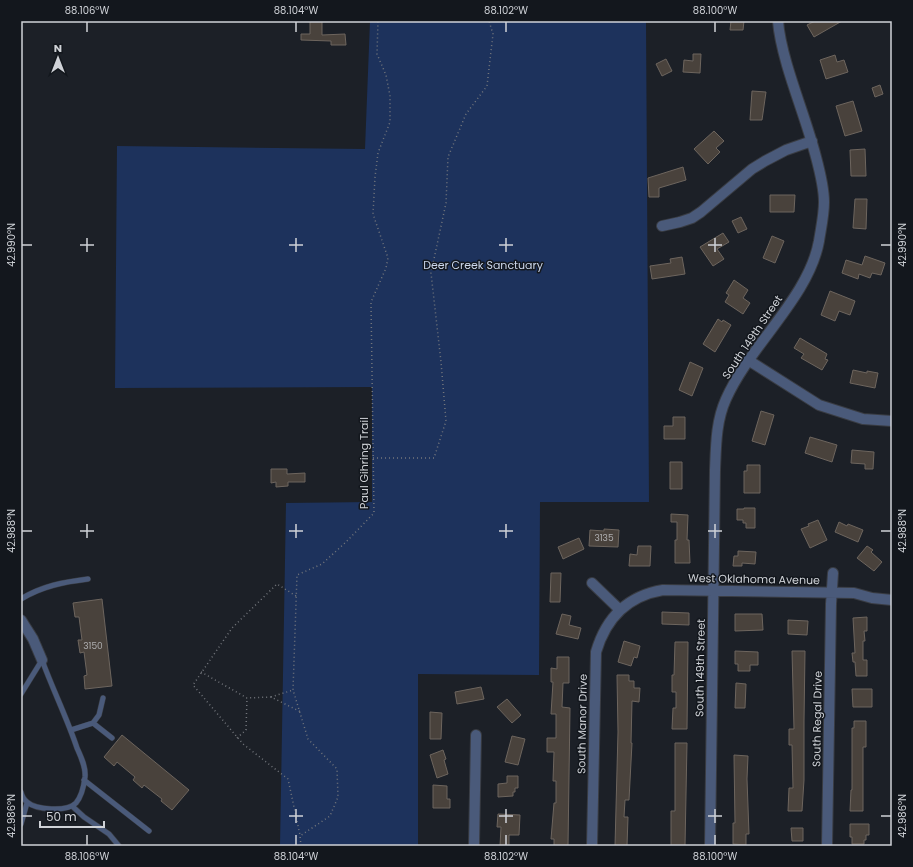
<svg xmlns="http://www.w3.org/2000/svg" width="913" height="867" font-family="Poppins,sans-serif">
<rect width="100%" height="100%" fill="#1c2027"/>
<path fill="#1d325c" d="M370,21H646L649,502H540L539,675L418,674V846H280L286,503L372,502V387L115,388L117,146L365,149Z"/>
<path fill="#49423c" stroke="#6d655e" d="M310,21H322V35L345,34L346,45H331V41L301,40V34H310Z
M731,21H744L743,30H730Z
M815,21H842L814,37L807,25Z
M693,54H701L700,73L683,72L684,60L693,61Z
M835,55L837,62L844,60L848,72L826,79L820,60Z
M666,59L672,71L662,76L656,64Z
M880,85L883,94L875,97L872,88Z
M752,91L766,92L762,120H750Z
M853,101L862,131L845,136L836,106Z
M714,131L724,141L716,148L720,152L708,164L694,149Z
M865,149L866,176H851L850,150Z
M683,167L686,180L659,188V197H649L648,178Z
M770,195H795L794,212H770Z
M855,199H867L866,229L853,228Z
M741,217L747,229L738,233L732,221Z
M723,233L729,242L717,249L724,259L713,266L700,247Z
M772,236L784,241L775,263L763,258Z
M865,256L885,263L881,275L872,273L870,278L859,274L858,279L842,273L846,260L862,265Z
M682,257L685,274L652,279L650,266L671,263L670,259Z
M734,280L748,290L743,298L750,303L743,314L725,302L729,295L726,293Z
M830,291L855,301L850,315L839,311L835,321L821,315Z
M718,319L722,322L723,320L731,325L715,352L703,344Z
M800,338L827,354L825,359L828,360L822,370L801,358L804,354L794,348Z
M690,362L703,368L692,396L679,390Z
M853,370L867,373V371L878,373L875,388L850,383Z
M761,411L774,415L765,445L752,441Z
M673,417H685V439H664V426H673Z
M810,437L837,445L832,462L805,453Z
M852,450L874,452L873,469H865V464L851,463Z
M670,462H682V489H670Z
M747,465H760V493H744V471H747Z
M271,469H287V474L305,473V482H288V486L276,487V482L271,483Z
M744,508H755V528H746V523H743V520H737V509H744Z
M671,514L688,515L687,540H689L690,563H675V540H677V522H671Z
M818,520L827,540L810,548L801,529L809,526L808,524Z
M839,522L847,526L848,524L863,530L858,542L835,532Z
M604,529L619,530L618,547L589,546L590,530L604,531Z
M579,538L584,549L563,559L558,547Z
M638,546H651L650,566H629L630,554L637,555Z
M867,546L873,550L871,552L882,562L874,571L857,558Z
M738,551L756,552L755,564L742,563V566H733L734,556H738Z
M551,573H561L560,602H550Z
M102,599L112,686L85,689L84,676L87,675L84,652L80,653L78,640H82L79,617H75L73,603Z
M662,612L689,613V625L662,624Z
M562,614L571,616L569,625L581,628L578,639L556,634Z
M735,614H762L763,630L735,631Z
M867,617V631H864L865,641H863V660H867V676H856L855,662H853L852,653H855L853,618Z
M788,620L808,621L807,635L788,634Z
M624,641L640,646L637,658L634,657L631,666L618,662Z
M675,642H688L687,729H672L673,708H676V692H672V675H674Z
M735,651L758,652V665H750V671H738V664H735Z
M792,651H805L804,721V780L802,811H788L789,788H793L792,745H789V729H794Z
M557,657H569V683H563L562,707L570,708L568,846H554V839H551L554,803H556V781H553L554,752H547V738H556V714H551L553,682H551V668L557,669Z
M617,675H629V681H634V688H640L639,702L632,701L631,743H632L629,800H625L624,817H628L627,846H615L618,732Z
M736,683L746,684L745,708H735Z
M481,687L484,699L457,704L455,692Z
M852,689H872V707H853Z
M507,699L521,715L512,723L497,707Z
M430,712L442,713L441,739H430Z
M854,721H866V747H863V811H850L851,790H852V728H854Z
M122,735L189,790L172,810L161,801L162,799L144,785L142,788L133,780L135,777L117,762L114,766L104,757Z
M512,736L525,739L518,765L505,762Z
M675,743H687L685,846H671V811H675Z
M443,750L446,759L444,760L448,774L437,778L430,755Z
M734,755L748,756L747,779L749,834H746V845L733,844V823H735Z
M507,776H518V788H515V792H513V796L498,797V784L507,783Z
M433,785L447,786V799H450V808H433Z
M498,814L520,815L519,835H509V846H500L501,827H497Z
M850,824H869V835H866V840H864V844H852V837H850Z
M791,828H803V841H792Z"/>
<g fill="none" stroke-linecap="round" stroke-linejoin="round">
<g stroke="#393c43" stroke-width="6">
<path id="service" d="M21,599C42,586 64,582 88,579
M21,694L42,660
M93,723L99,715L103,698
M71,730L93,723L112,738
M84,780L149,831
M21,792C22,796 23,799 27,802C36,810 67,812 76,803C81,797 84,785 85,777C86,767 81,757 77,748C67,718 53,690 42,660
M72,806L84,817L109,834L119,846
M21,824L27,803"/>
</g>
<g stroke="#393c43" stroke-width="12">
<path id="minor" d="M662,226L680,222L692,218L701,212L752,169L765,161L786,150L812,141
M748,360L819,405L863,419L892,421
M592,583L620,610
M21,620L33,639L42,660
M474,846L476,735
M592,846L596,652C606,618 627,596 663,590L854,593L872,598L892,600
M710,846L715,470C716,445 716,421 726,399C750,345 809,297 819,241C821,228 824,215 824,202C824,187 820,172 816,157C808,126 796,96 787,65C783,51 779,36 778,21
M827,846L831,604L833,573"/>
</g>
<path stroke="#73767c" stroke-width="1.5" stroke-dasharray="1 3" stroke-linecap="butt" d="M373,458H434L446,421L441,362L431,273L446,203L448,157L466,114L487,86L493,34L489,21
M296,596L277,584L232,628L193,685L243,744L288,779L300,835
M201,672L247,698L271,697L301,712
M271,697L293,690
M237,738L246,730L247,698
M301,846L300,836L330,816L338,797L337,769L308,739L293,690L297,575L322,564L346,542L374,513L371,302L386,268L388,258L373,214L375,177L378,153L390,122V96L386,75L377,54L378,21"/>
<use href="#service" stroke="#4a5a7a" stroke-width="5"/>
<use href="#minor" stroke="#4a5a7a" stroke-width="10"/>
</g>
<path fill="none" stroke="#cfd2d7" stroke-width="1.5" d="M87,22V32M296,22V32M506,22V32M715,22V32M87,238V252M296,238V252M506,238V252M715,238V252M22,245H32M80,245H94M289,245H303M499,245H513M708,245H722M881,245H891M87,524V538M296,524V538M506,524V538M715,524V538M22,531H32M80,531H94M289,531H303M499,531H513M708,531H722M881,531H891M296,809V823M506,809V823M715,809V823M22,816H32M289,816H303M499,816H513M708,816H722M881,816H891M87,835V845M296,835V845M506,835V845M715,835V845"/>
<g text-anchor="middle" dominant-baseline="central" stroke-width="3" stroke-linejoin="round" paint-order="stroke">
<g font-size="9" fill="#aeaeb0">
<text x="604" y="538">3135</text>
<text x="93" y="646">3150</text>
</g>
<g font-size="11" fill="#cbd6eb" stroke="#13171d">
<text x="483" y="265">Deer Creek Sanctuary</text>
</g>
<g font-size="11" fill="#cfd2d7" stroke="#13171d">
<text transform="translate(752 337) rotate(-56)">South 149th Street</text>
<text transform="translate(364 463) rotate(-90)">Paul Gihring Trail</text>
<text transform="translate(754 579) rotate(1)">West Oklahoma Avenue</text>
<text transform="translate(700 668) rotate(-89)">South 149th Street</text>
<text transform="translate(817 719) rotate(-89)">South Regal Drive</text>
<text transform="translate(582 724) rotate(-89)">South Manor Drive</text>
</g>
</g>
<rect width="913" height="867" fill="none" stroke="#13171d" stroke-width="44"/>
<g transform="translate(58 58)" stroke="#13171d" stroke-width="3" paint-order="stroke">
<path d="M0-3L7 15L0 10L-7 15Z" fill="#cfd2d7"/>
<text y="-6" font-size="11" font-weight="bold" text-anchor="middle" fill="#cfd2d7">N</text>
</g>
<path d="M40 821v6h64v-6" fill="none" stroke="#cfd2d7" stroke-width="2"/>
<text x="46" y="821" font-size="12" fill="#cfd2d7" stroke="#13171d" stroke-width="3" paint-order="stroke">50 m</text>
<rect x="22" y="22" width="869" height="823" fill="none" stroke="#cfd2d7" stroke-width="1.5"/>
<g font-size="10" text-anchor="middle" fill="#cfd2d7">
<text x="87" y="14">88.106°W</text>
<text x="296" y="14">88.104°W</text>
<text x="506" y="14">88.102°W</text>
<text x="715" y="14">88.100°W</text>
<text transform="translate(11 245) rotate(-90)" y="4">42.990°N</text>
<text transform="translate(902 245) rotate(-90)" y="4">42.990°N</text>
<text transform="translate(11 531) rotate(-90)" y="4">42.988°N</text>
<text transform="translate(902 531) rotate(-90)" y="4">42.988°N</text>
<text transform="translate(11 816) rotate(-90)" y="4">42.986°N</text>
<text transform="translate(902 816) rotate(-90)" y="4">42.986°N</text>
<text x="87" y="860">88.106°W</text>
<text x="296" y="860">88.104°W</text>
<text x="506" y="860">88.102°W</text>
<text x="715" y="860">88.100°W</text>
</g>
</svg>
